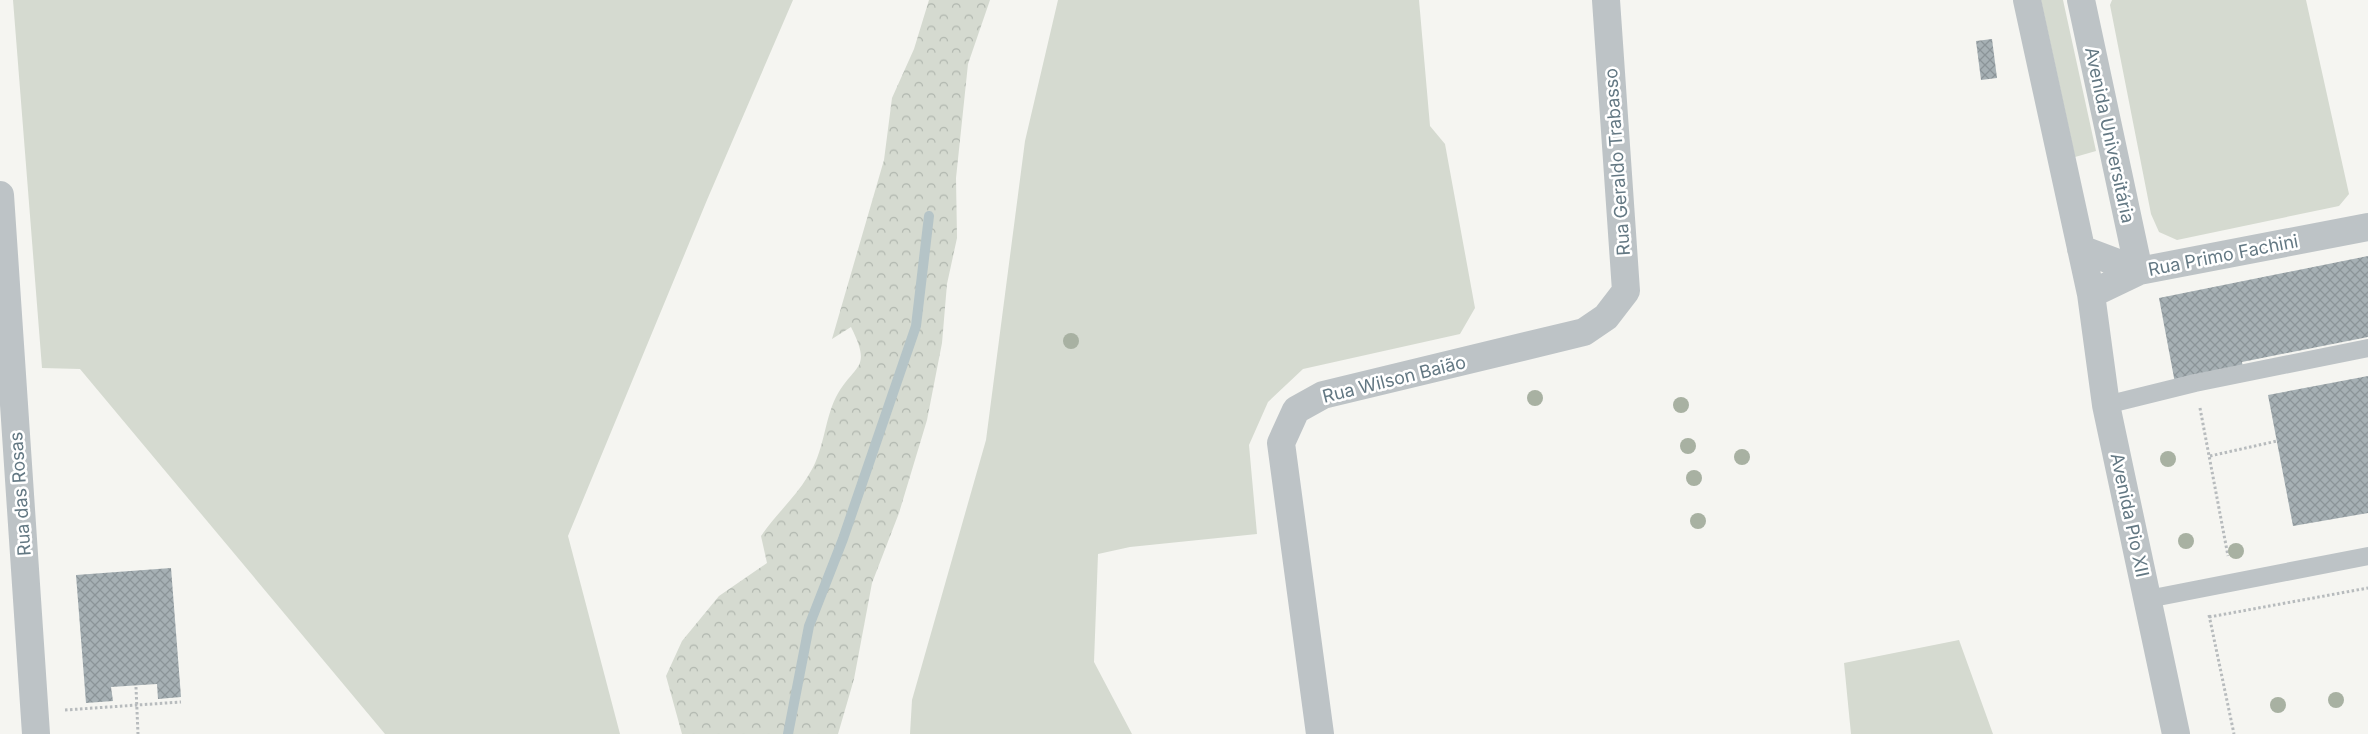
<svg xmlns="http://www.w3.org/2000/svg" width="2368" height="734" font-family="Inter,sans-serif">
<defs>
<pattern id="forest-crowns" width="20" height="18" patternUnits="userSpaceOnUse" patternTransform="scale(1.25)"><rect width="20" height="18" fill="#d5dad0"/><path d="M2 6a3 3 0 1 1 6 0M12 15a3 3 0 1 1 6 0" fill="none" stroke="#b0b6ae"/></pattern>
<pattern id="building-cross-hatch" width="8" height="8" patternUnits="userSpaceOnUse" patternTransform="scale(1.25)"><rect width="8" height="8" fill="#a6b0b4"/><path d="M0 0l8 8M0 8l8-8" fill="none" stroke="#8b9498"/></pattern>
</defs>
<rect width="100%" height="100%" fill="#f5f5f1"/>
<path fill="#d5dad0" d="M13,0H793L707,200L568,536L620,734H385L80,369L42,368Z
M1058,0H1419L1430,126L1445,144L1475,308L1460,334L1303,369L1268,402L1249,445L1257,534L1130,547L1098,554L1094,662L1132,734H910L912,700L986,440L1025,141Z
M2041,0H2063L2096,151L2075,157Z
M2112,0H2306L2349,194L2339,206L2177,240L2159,232L2151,214L2110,5Z
M1959,640L1993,734H1851L1844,663Z"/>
<path fill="url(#forest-crowns)" d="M929,0H990L968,64L956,178L957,238L947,284L942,343L927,420L899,513L872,583L854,679L838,734H682L666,676L682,641L719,596L767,563L761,536C775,515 795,498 808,476C824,453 824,421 836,397C854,363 873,371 851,327L832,339L884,160L892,98L914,49Z"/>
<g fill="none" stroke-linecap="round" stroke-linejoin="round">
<path stroke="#b5c4c7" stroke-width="10" d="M788,734L809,626L843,539L916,326L929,216"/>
</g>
<path fill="url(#building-cross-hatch)" d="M1992,39L1997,78L1981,80L1976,41Z
M2368,256V337L2242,362L2243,369L2175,383L2159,298Z
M2368,376V513L2293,526L2268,395Z
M171,568L181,697L158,699L157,684L111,687L113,701L86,703L76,575Z"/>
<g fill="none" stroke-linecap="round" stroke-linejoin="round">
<path stroke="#b7bbbd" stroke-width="3" stroke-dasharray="2.5 2.5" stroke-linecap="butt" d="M2200,408L2228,556
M2210,456L2277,441
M2209,615L2234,734
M2209,617L2368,588
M136,687L138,734
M65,710L181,702"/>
<path stroke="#bdc3c6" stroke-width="18" d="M2106,405L2195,383L2368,348
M2148,599L2368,556"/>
<path stroke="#bdc3c6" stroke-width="28" d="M0,195L36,734
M1320,734L1281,443L1296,410L1323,395L1584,332L1606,317L1626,291L1606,0"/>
<path stroke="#bdc3c6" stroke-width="28" d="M2027,0L2091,294L2106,405L2176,734
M2081,0L2139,271
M2081,249L2139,271L2368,227
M2091,294L2139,271"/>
</g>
<g fill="#a8b1a2">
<circle cx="1071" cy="341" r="8"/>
<circle cx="1535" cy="398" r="8"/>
<circle cx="1681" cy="405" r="8"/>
<circle cx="1688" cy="446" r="8"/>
<circle cx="1742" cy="457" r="8"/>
<circle cx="2168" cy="459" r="8"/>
<circle cx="1694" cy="478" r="8"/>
<circle cx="1698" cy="521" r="8"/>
<circle cx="2186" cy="541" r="8"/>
<circle cx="2236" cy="551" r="8"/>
<circle cx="2336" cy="700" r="8"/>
<circle cx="2278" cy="705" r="8"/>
</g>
<g text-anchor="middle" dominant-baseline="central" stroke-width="5" stroke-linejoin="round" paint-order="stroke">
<g font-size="18" fill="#637883" stroke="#fff">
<text transform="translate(2110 135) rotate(78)">Avenida Universitária</text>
<text transform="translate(1617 162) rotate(-94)">Rua Geraldo Trabasso</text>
<text transform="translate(2223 255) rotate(-11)">Rua Primo Fachini</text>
<text transform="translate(1394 379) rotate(-14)">Rua Wilson Baião</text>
<text transform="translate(20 494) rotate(-94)">Rua das Rosas</text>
<text transform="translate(2130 515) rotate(78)">Avenida Pio XII</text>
</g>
</g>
</svg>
